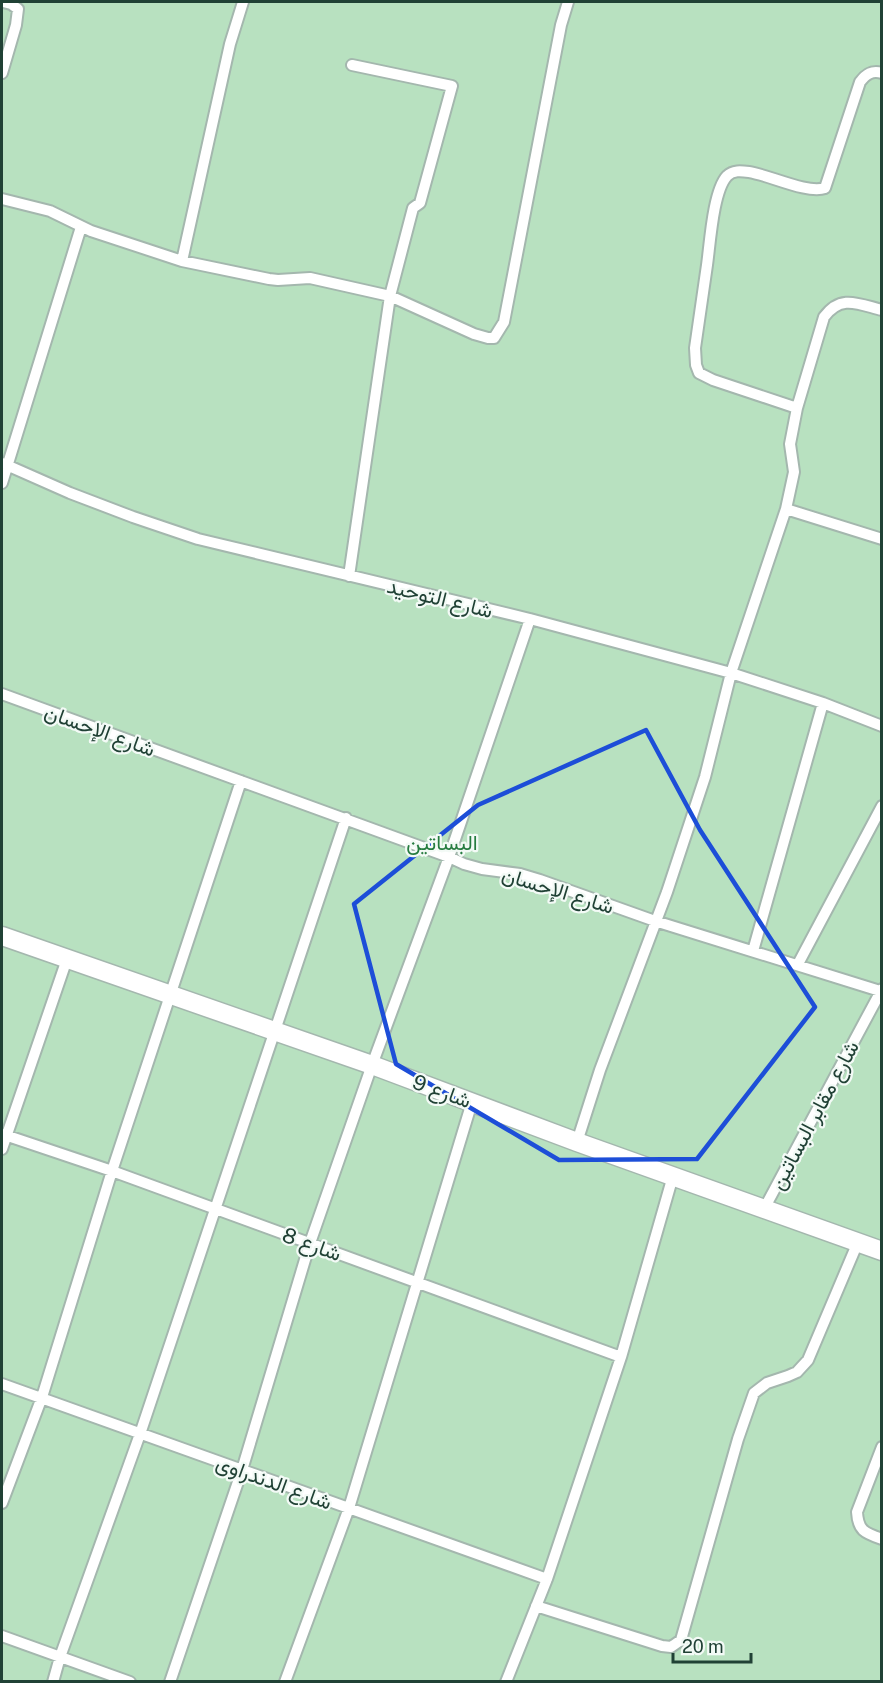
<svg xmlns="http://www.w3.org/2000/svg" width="883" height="1683" font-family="'Public Sans',Vazirmatn,sans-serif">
<rect width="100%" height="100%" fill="#e2eee7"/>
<path fill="#b8e1c0" d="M2,2H881V1681L2,1682Z"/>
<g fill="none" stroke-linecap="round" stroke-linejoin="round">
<g stroke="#a4b7ae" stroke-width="14">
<path id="service" d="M2,73L16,25L18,9L11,4L3,2
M2,199L50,211L91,231L182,261L269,279L278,280L310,278L390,296L474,334L488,338H494L504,322L561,25L568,2
M182,261L230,44L243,2
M797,408L713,380L699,373L696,365L695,348C699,320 703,293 707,265C710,244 713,191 727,176C733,170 741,171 749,172C769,175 807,194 825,188L860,82C866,74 872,70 882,73
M2,463L70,493L133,517L198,539L530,619L731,673L823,703L882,726
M2,483L81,227
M786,509L882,539
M349,576L390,296L413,208L420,203L452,86L352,65
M2,694L449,857L464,864L482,869L520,874L540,880L655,921L880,991
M753,951L823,703
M798,964L882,806
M2,1134L112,1171L621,1357
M577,1142L600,1070L667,892L705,777L731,673L786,509L794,472L790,444L797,408L824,317C841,294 858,304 882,310
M2,1149L67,959
M764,1209L882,989
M2,1384L547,1579
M882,1447L857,1512C858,1531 865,1533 882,1539
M2,1503L42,1397L112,1171L241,781
M536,1606L662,1646L671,1647L681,1640L738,1439L754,1393L767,1383L788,1376L797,1372L808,1360L858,1242
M2,1636L130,1682
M53,1682L60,1657L140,1434L346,818
M170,1682L242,1470L310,1243L372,1065L449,857L530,619
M285,1682L349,1508L472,1102
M506,1682L547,1579L621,1357L673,1176"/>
</g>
<g stroke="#a4b7ae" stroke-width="21">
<path id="tertiary" d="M2,936L372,1065L577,1142L882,1251"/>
</g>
<use href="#service" stroke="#fff" stroke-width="10"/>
<use href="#tertiary" stroke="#fff" stroke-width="18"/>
</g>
<path fill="none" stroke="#1d4ed8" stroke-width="4.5" stroke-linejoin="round" d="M646,730L700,830L815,1007L697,1159L559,1160L396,1064L354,904L478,805Z"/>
<g text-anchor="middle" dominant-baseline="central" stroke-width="4.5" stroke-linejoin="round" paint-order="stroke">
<g font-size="21" fill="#204135" stroke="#f3faf6">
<text transform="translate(440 598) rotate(14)">شارع التوحيد</text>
<text transform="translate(100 730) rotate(20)">شارع الإحسان</text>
<text transform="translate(558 890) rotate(17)">شارع الإحسان</text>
<text transform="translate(442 1091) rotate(20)">شارع 9</text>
<text transform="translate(814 1115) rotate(-62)">شارع مقابر البساتين</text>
<text transform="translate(312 1244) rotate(20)">شارع 8</text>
<text transform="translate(274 1482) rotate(20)">شارع الدندراوى</text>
</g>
<g font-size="21" fill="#267c40" stroke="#f3faf6">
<text x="442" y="842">البساتين</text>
</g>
</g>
<rect width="883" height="1683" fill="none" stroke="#204135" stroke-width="6"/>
<path d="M673 1653v9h78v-9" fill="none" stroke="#204135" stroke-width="3"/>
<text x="682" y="1653" font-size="18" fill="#204135" stroke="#f3faf6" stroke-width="4.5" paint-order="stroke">20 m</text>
</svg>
